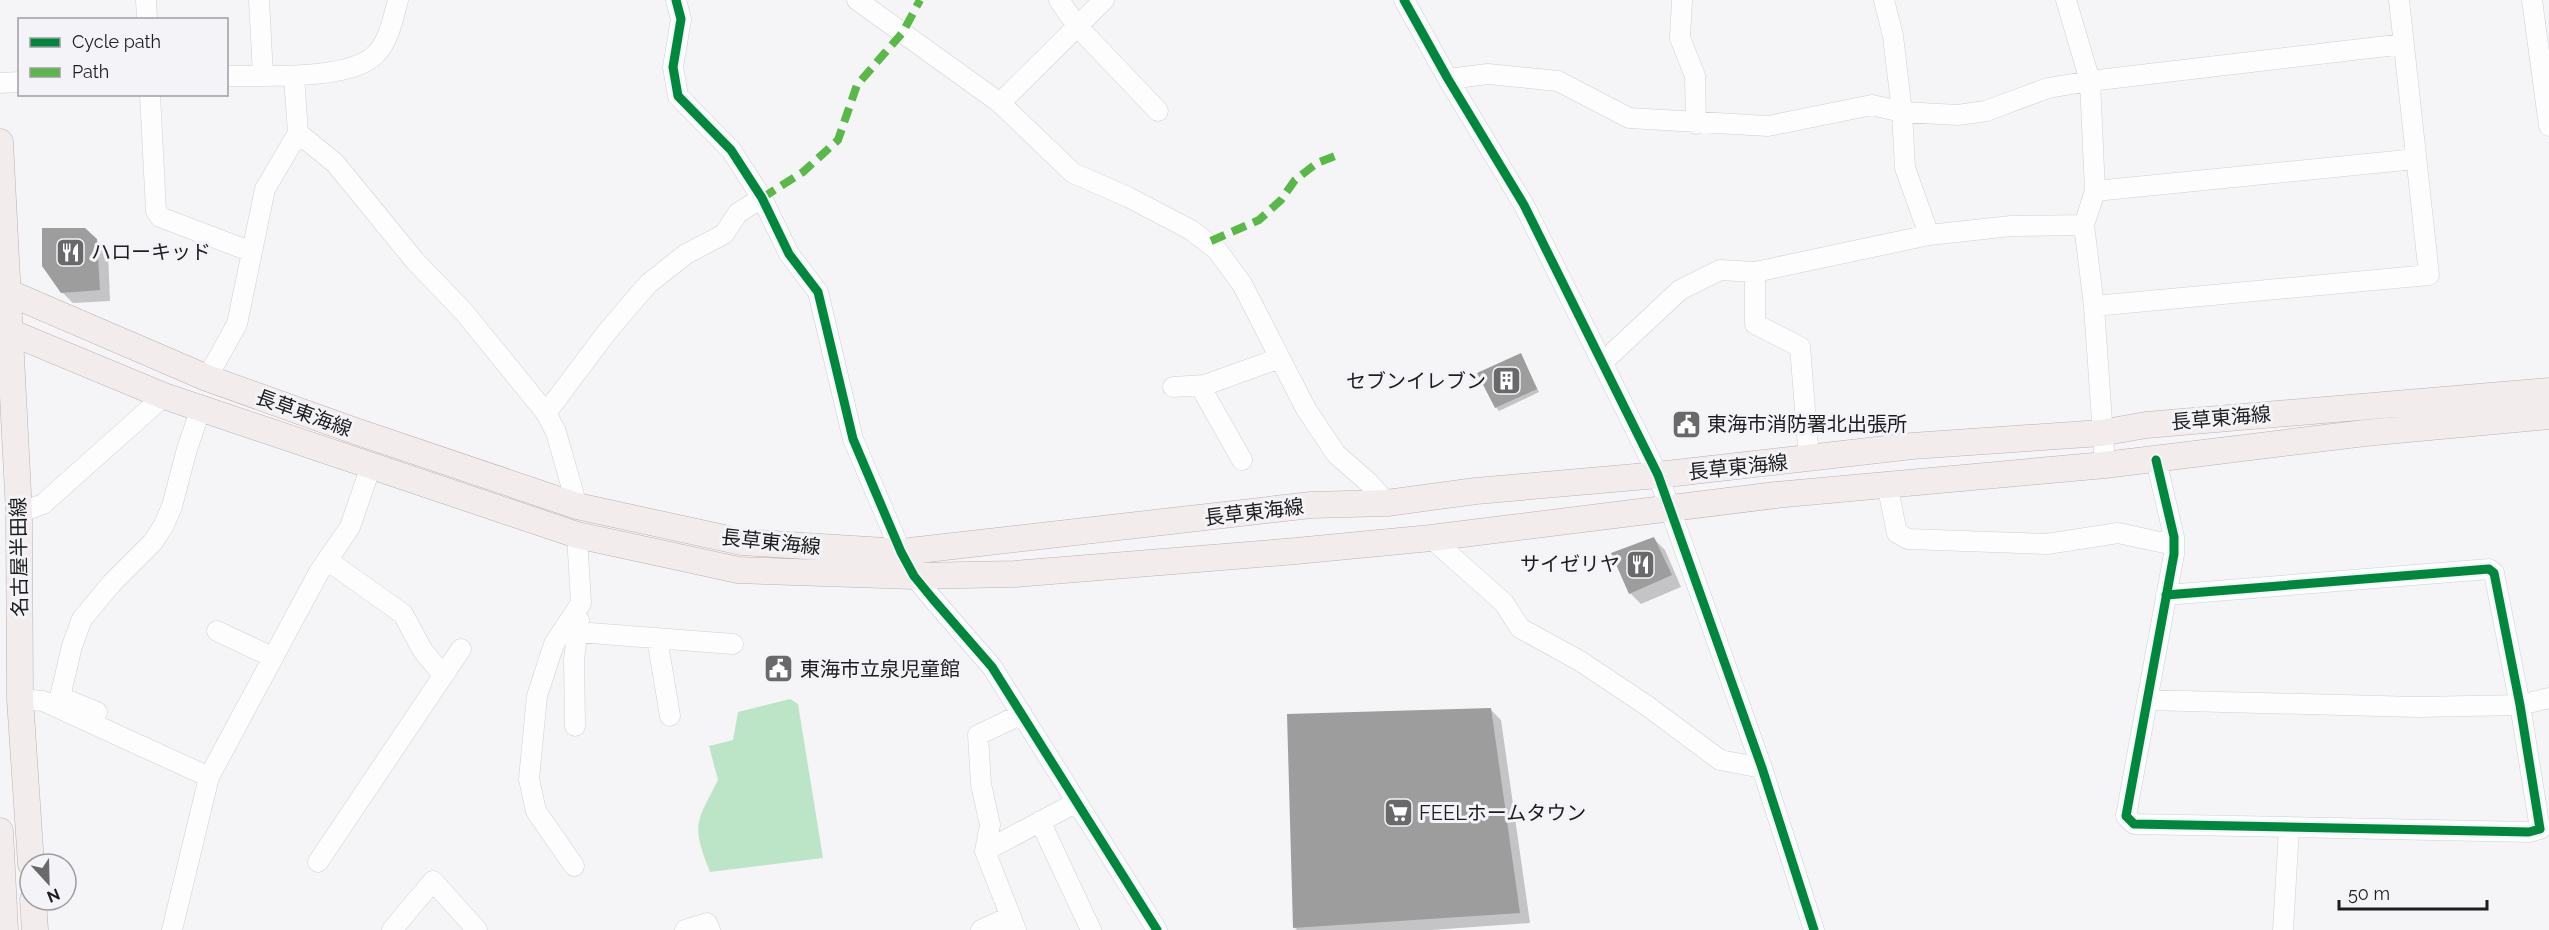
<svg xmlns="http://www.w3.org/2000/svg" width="2549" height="930" viewBox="0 0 2549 930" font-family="Raleway,'Noto Sans JP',sans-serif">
<rect width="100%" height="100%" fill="#f5f4f7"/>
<!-- green -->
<path fill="#bce5c8" d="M 790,699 L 798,704 L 823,858 L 710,872 C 691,825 696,823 718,780 L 709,746 L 733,740 L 738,712 Z"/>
<!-- shadow -->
<path fill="#0003" d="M 96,240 L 108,251 L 110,301 L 73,303 L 62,292 Z
M 1521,354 L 1539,392 L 1499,411 L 1496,407 Z
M 1654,539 L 1665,550 L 1681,587 L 1641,604 L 1630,593 Z
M 1490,709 L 1501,720 L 1530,923 L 1431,930 L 1297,930 L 1295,928 Z"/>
<!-- building -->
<path fill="#9d9d9e" d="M 42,228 L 85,228 L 97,239 L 100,290 L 61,293 L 42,266 Z
M 1521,353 L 1537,389 L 1495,408 L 1477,373 Z
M 1654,537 L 1672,575 L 1629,594 L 1611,553 Z
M 1491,708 L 1520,913 L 1293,928 L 1287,714 Z"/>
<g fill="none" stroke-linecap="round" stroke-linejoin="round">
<defs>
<path id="minor" d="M 146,0 L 147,20
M 259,0 L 263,75
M 676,0 L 681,19 L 673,67 L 678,96 L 731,150 L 762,198 L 789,254 L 818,292 L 853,439 L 901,552 L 914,576 L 932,598 L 992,667 L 1157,930
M 857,0 L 1000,103 L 1073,173 L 1128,197 L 1191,230 L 1217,250 L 1242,284 L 1306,409 L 1336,454 L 1368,482 L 1387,503
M 1059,0 L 1077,26 L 1158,111
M 1404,0 L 1448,79 L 1524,205 L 1658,475 L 1762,768 L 1814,930
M 1682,0 L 1680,38 L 1695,76 L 1696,124
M 1884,0 L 1893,36 L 1902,112 L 1905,168 L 1929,235
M 2066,0 L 2090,81 L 2095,191 L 2084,225 L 2094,306 L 2105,465
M 2532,0 L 2549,126
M 226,76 C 263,75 348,81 375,55 C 389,42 393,18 398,0
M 1448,79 L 1488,74 L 1558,81 L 1629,118 L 1768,126 L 1872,105 L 1902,112 L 1958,115 L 1986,111 L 2048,88 L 2090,81 L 2404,44
M 0,83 L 20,82
M 150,94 L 156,211 L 160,217 L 252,252
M 1000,103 L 1104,0
M 298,133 L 335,163 L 415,261 L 464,312 L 546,413 L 556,432 L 577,506
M 2095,191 L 2416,159
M 1755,272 L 1755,324 L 1800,347 L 1809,459
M 2094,306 L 2429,275 L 2399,0
M 1604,361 L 1680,290 L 1720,270 L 1755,272 L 1929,235 L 2011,226 L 2084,225
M 207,378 L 237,324 L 265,189 L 298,133 L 294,77
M 1205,385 L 1204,393 L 1242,460
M 1173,387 L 1205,385 L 1280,358
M 546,413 L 607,332 L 648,284 L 686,254 L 724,234 L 738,213 L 762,198
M 2156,460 L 2174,537 L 2174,554 L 2126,816 L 2134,824 L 2529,832 L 2540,829 L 2520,705 L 2494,573 L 2489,569 L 2166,595
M 1887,484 L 1897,533 L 1908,539 L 2047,544 L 2118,533 L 2174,545
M 19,513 L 43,504 L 164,396
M 1431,538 L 1504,603 L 1520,628 L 1580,661 L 1646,705 L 1720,760 L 1762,768
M 327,560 L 403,614 L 423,651 L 443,675
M 217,631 L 272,657
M 577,632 L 733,644
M 657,638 L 670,716
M 20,699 L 43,701 L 209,777
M 2148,700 L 2417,707 L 2520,705 L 2549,698
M 92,723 L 97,712 L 60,697 L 72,646 L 82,619 L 112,583 L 153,542 L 164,525 L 172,506 L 187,449 L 201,408
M 575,726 L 574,659 L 579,620
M 1040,821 L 1091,930
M 985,851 L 1077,802
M 318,862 L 461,649
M 574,866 L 536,811 L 529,779 L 537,696 L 554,644 L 581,603 L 577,535
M 172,930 L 209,777 L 319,572 L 350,527 L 371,466
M 392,930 L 433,881 L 477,930
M 685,930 L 707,923 L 710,930
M 981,930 L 1009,917
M 1016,930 L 985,851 L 990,825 L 981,784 L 978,735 L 1022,714
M 2283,930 L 2289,829"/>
<path id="major" d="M 0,142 L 19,513 L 20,699 L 31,864
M 0,289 L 207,378 L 355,431 L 577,506 L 742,542 L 901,552 L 1311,505 L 1387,503 L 1476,491 L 1658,475 L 1912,446 L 2101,433 L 2146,425 L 2549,391
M 0,328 L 164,396 L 577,535 L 738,570 L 793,572 L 914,576 L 1015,574 L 1296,551 L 1431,538 L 1776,495 L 2105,465 L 2365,433 L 2549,416
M 0,831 L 5,930
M 33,900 L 35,930"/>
</defs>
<!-- minor casing -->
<use href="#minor" stroke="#d0cfd1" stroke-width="21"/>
<!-- major casing -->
<use href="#major" stroke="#bdb0b2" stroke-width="27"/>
<!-- minor -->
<use href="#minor" stroke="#fefdfe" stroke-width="20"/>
<!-- major -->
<use href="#major" stroke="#f3eced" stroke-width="26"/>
<!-- quiet -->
<path stroke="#58b947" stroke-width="8" stroke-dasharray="15 8" stroke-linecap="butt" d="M 762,198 L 803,172 L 838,140 L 857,85 L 903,32 L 920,0
M 1211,241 L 1259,220 L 1281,200 L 1295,180 L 1317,163 L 1335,156"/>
<defs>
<path id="cycleway" d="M 676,0 L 681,19 L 673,67 L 678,96 L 731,150 L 762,198 L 789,254 L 818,292 L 853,439 L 901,552 L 914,576 L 932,598 L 992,667 L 1157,930
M 1404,0 L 1448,79 L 1524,205 L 1658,475 L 1762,768 L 1814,930
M 2156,460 L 2174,537 L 2174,554 L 2126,816 L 2134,824 L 2529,832 L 2540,829 L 2520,705 L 2494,573 L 2489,569 L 2166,595"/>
</defs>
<!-- cycleway casing -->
<use href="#cycleway" stroke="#f4f3f8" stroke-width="13"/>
<!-- cycleway -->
<use href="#cycleway" stroke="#00873e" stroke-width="9"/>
</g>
<!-- icons -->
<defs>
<symbol id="restaurant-square" viewBox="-11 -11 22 22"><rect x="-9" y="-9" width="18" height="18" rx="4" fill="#69686b" stroke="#f4f3f8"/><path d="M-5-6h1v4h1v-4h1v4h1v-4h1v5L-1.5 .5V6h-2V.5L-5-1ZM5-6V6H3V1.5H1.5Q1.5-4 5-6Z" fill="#fff"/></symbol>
<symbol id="building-square" viewBox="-11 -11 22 22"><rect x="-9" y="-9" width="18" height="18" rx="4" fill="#69686b" stroke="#f4f3f8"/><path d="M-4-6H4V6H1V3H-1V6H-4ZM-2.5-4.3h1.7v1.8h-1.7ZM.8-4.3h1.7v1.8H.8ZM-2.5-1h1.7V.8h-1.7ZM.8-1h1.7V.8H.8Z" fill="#fff"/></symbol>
<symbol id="civic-square" viewBox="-11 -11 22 22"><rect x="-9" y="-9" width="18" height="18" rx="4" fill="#69686b" stroke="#f4f3f8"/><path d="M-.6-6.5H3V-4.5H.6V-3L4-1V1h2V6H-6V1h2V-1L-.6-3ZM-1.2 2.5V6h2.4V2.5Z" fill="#fff"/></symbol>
<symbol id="supermarket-square" viewBox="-11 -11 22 22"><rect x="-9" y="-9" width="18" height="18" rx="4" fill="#69686b" stroke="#f4f3f8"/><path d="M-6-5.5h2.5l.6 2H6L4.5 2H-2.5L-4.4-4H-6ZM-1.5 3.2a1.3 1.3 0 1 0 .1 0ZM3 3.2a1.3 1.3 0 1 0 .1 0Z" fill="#fff"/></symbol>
</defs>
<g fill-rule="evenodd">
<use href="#restaurant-square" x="54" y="236" width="33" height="33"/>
<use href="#building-square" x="1490" y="364" width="33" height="33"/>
<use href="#civic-square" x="1670" y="408" width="33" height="33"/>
<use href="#restaurant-square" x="1624" y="548" width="33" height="33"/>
<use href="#civic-square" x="762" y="652" width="33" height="33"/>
<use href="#supermarket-square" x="1382" y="796" width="33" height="33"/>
</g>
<g text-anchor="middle" stroke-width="6" stroke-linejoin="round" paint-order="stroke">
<!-- poi labels -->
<g font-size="20" fill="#1d1d1f" stroke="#f4f3f8" text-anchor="start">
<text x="91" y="259">ハローキッド</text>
<text x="1486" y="388" text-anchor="end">セブンイレブン</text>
<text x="1707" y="431">東海市消防署北出張所</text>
<text x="1620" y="571" text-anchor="end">サイゼリヤ</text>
<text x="800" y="676">東海市立泉児童館</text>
<text x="1419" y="820">FEELホームタウン</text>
</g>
<!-- street labels -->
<g font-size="20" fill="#1d1d1f" stroke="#f4f3f8">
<text transform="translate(304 413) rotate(20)" y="7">長草東海線</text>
<text transform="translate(2221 418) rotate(-5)" y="7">長草東海線</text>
<text transform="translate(1738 467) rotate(-6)" y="7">長草東海線</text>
<text transform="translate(1254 512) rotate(-7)" y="7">長草東海線</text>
<text transform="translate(771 542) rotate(6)" y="7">長草東海線</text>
<text transform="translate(19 557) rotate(-91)" y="7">名古屋半田線</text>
</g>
</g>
<!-- legend -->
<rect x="18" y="18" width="210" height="78" fill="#f4f3f8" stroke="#9e9da1" stroke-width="1.5"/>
<rect x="30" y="38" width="30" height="9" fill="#00873e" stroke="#9e9da1" stroke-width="1.5"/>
<text x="72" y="48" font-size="18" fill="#1d1d1f">Cycle path</text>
<rect x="30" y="68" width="30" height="9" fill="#58b947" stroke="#9e9da1" stroke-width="1.5"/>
<text x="72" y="78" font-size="18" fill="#1d1d1f">Path</text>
<!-- north arrow -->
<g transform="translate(48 882) rotate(158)"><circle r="28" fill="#f4f3f8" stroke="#9e9da1" stroke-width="1.5"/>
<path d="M0-4.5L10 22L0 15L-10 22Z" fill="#69686b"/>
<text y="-9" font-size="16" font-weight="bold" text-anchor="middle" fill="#1d1d1f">N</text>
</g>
<!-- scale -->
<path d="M2339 900v9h148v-9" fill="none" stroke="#1d1d1f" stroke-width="3"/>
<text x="2348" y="900" font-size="18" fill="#1d1d1f" stroke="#f4f3f8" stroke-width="4.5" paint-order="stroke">50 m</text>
</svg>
